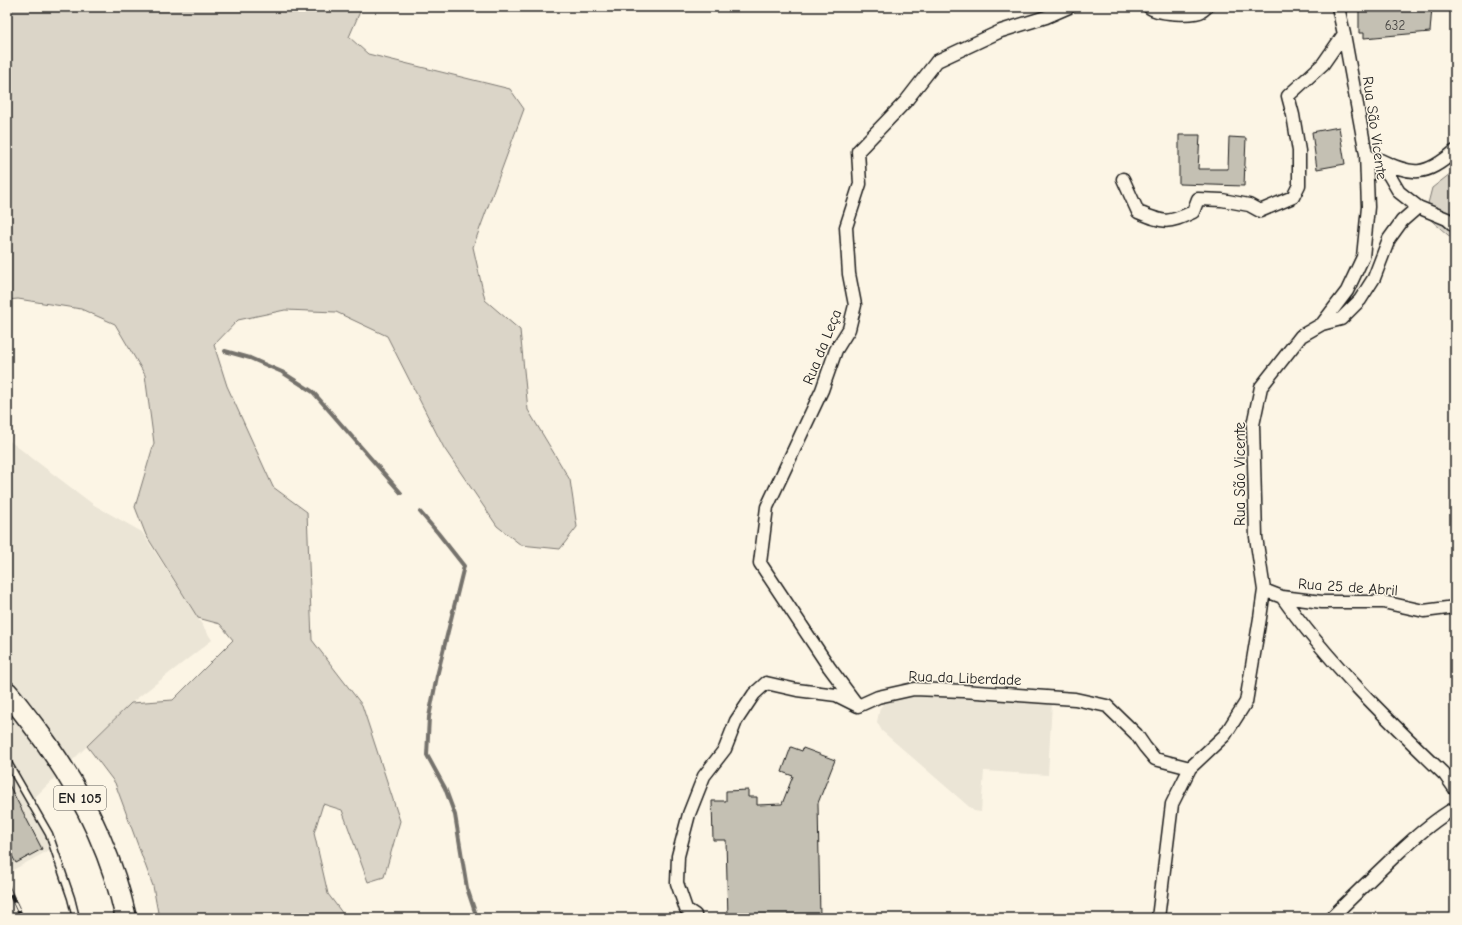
<svg xmlns="http://www.w3.org/2000/svg" width="1462" height="925" viewBox="0 0 1462 925" font-family="'Comic Neue',sans-serif">
<rect width="100%" height="100%" fill="#fcf5e5"/>
<filter id="ink" filterUnits="userSpaceOnUse"><feTurbulence type="fractalNoise" baseFrequency=".025" numOctaves="2"/><feDisplacementMap in="SourceGraphic" scale="8" xChannelSelector="R" yChannelSelector="G"/><feConvolveMatrix kernelMatrix="1 2 1 2 8 2 1 2 1" color-interpolation-filters="sRGB"/></filter>
<g filter="url(#ink)">
<!-- built -->
<path fill="#ebe5d6" d="M 7,439 L 94,505 L 142,532 L 212,640 L 131,703 L 29,803 L 51,849 L 13,870 L 7,863 Z
M 913,694 L 1052,702 L 1048,775 L 984,771 L 981,812 L 974,811 L 882,731 L 877,722 L 878,717 L 880,708 L 885,702 Z"/>
<!-- green -->
<path fill="#dbd5c8" stroke="#7c7872" d="M 7,7 L 362,7 L 349,37 L 368,54 L 510,89 L 524,109 L 473,247 L 485,300 L 520,330 L 528,410 L 570,480 L 577,527 L 560,549 L 521,545 L 497,526 L 444,448 L 387,336 L 336,312 L 285,310 L 238,320 L 214,345 L 227,386 L 273,487 L 307,512 L 312,640 L 362,705 L 400,821 L 384,877 L 368,882 L 342,810 L 323,804 L 314,833 L 328,894 L 346,918 L 159,918 L 153,886 L 115,783 L 87,746 L 131,703 L 173,700 L 233,640 L 220,624 L 198,618 L 146,535 L 135,507 L 154,443 L 145,375 L 115,324 L 81,309 L 18,299 L 7,300 Z
M 1455,170 L 1455,241 L 1425,215 L 1432,188 Z"/>
<g fill="none" stroke-linecap="round" stroke-linejoin="round">
<!-- stream -->
<path stroke="#75726c" stroke-width="4" d="M 225,351 L 250,358 L 282,372 L 313,392 L 401,493
M 420,512 L 438,533 L 464,566 L 437,676 L 429,717 L 427,755 L 445,788 L 455,815 L 467,888 L 477,918"/>
</g>
<!-- building -->
<path fill="#c4c0b3" stroke="#1c1c1c" d="M 1359,7 L 1432,7 L 1430,32 L 1364,38 L 1364,33 L 1359,33 Z
M 1339,127 L 1345,164 L 1317,169 L 1312,132 Z
M 1179,135 L 1200,135 L 1198,169 L 1228,169 L 1229,137 L 1246,138 L 1244,186 L 1179,184 Z
M 791,747 L 802,751 L 803,748 L 835,760 L 818,803 L 820,918 L 728,918 L 726,840 L 713,840 L 712,801 L 726,801 L 726,791 L 748,790 L 748,797 L 757,797 L 757,805 L 782,804 L 793,776 L 782,772 Z
M 7,781 L 42,849 L 16,863 L 7,847 Z"/>
<g fill="none" stroke-linecap="round" stroke-linejoin="round">
<defs>
<path id="lane" d="M 7,761 L 49,834 L 71,898 L 76,918"/>
<path id="street" d="M 1149,7 C 1156,14 1194,16 1202,11 C 1204,10 1205,8 1207,7
M 1366,154 L 1389,175 L 1399,192 L 1418,207 L 1447,219 L 1455,226
M 1378,159 C 1413,176 1425,177 1455,151
M 1123,179 L 1138,212 C 1165,223 1167,224 1193,212 L 1198,199 L 1222,200 L 1249,205 L 1260,211 L 1293,197 L 1299,185 L 1299,151 L 1293,115 L 1288,96 L 1323,64 L 1344,34
M 1322,324 L 1341,319 L 1360,300 L 1374,278 L 1389,239 L 1402,221 L 1418,207
M 1264,590 L 1282,597 L 1322,602 L 1383,602 L 1424,611 L 1455,607
M 1282,597 C 1329,663 1387,719 1445,775 L 1455,789
M 858,706 L 829,667 L 760,563 L 767,507 L 822,390 L 836,350 L 849,329 L 855,305 L 849,274 L 846,227 L 860,184 L 858,151 L 906,101 L 937,61 L 1001,31 L 1046,17 L 1069,7
M 695,915 L 686,909 L 677,883 L 678,856 L 689,814 L 704,776 L 725,749 L 736,721 L 754,694 L 766,683 L 797,690 L 836,695 L 858,706 L 878,697 L 914,689 L 963,691 L 1075,699 L 1107,706 L 1136,734 L 1145,747 L 1155,759 L 1190,768
M 1158,918 L 1172,804 L 1190,768 L 1225,735 L 1246,702 L 1260,618 L 1264,590 L 1256,537 L 1253,425 L 1261,387 L 1301,336 L 1322,324 L 1347,291 L 1363,257 L 1368,207 L 1366,154 L 1344,34 L 1338,7
M 1331,918 C 1353,896 1375,875 1397,854 C 1415,837 1434,820 1455,808"/>
<path id="primary" d="M 7,692 C 15,701 22,711 30,721 C 75,779 110,846 126,918"/>
</defs>
<!-- lane casing -->
<use href="#lane" stroke="#1c1c1c" stroke-width="9"/>
<!-- street casing -->
<use href="#street" stroke="#1c1c1c" stroke-width="15"/>
<!-- primary casing -->
<use href="#primary" stroke="#1c1c1c" stroke-width="23"/>
<!-- lane -->
<use href="#lane" stroke="#fcf5e5" stroke-width="6"/>
<!-- street -->
<use href="#street" stroke="#fcf5e5" stroke-width="12"/>
<!-- primary -->
<use href="#primary" stroke="#fcf5e5" stroke-width="20"/>
<defs>
<path id="rail" d="M 7,886 L 22,918"/>
</defs>
<!-- rail casing -->
<use href="#rail" stroke="#1c1c1c" stroke-width="4.5"/>
<!-- rail -->
<use href="#rail" stroke="#fcf5e5" stroke-width="3" stroke-dasharray="9" stroke-linecap="butt"/>
</g>
</g>
<g text-anchor="middle" stroke-width="3" stroke-linejoin="round" paint-order="stroke">
<!-- number labels -->
<g font-size="13" fill="#464542">
<text x="1395" y="30">632</text>
</g>
<!-- shield labels -->
<rect fill="#fcf5e5" stroke="#5f5d58" stroke-width="1" x="54" y="786" width="52" height="24" rx="3"/>
<g font-size="14" font-weight="bold" fill="#1c1c1c">
<text x="80" y="803">EN 105</text>
</g>
<!-- street labels -->
<g font-size="15" fill="#1c1c1c" stroke="#fcf5e5">
<text transform="translate(1375 128) rotate(82)" y="5">Rua São Vicente</text>
<text transform="translate(822 347) rotate(-68)" y="5">Rua da Leça</text>
<text transform="translate(1240 474) rotate(-90)" y="5">Rua São Vicente</text>
<text transform="translate(1348 587) rotate(4)" y="5">Rua 25 de Abril</text>
<text transform="translate(965 678) rotate(2)" y="5">Rua da Liberdade</text>
</g>
</g>
<!-- margin -->
<rect width="1462" height="925" fill="none" stroke="#fcf5e5" stroke-width="24"/>
<rect x="12" y="12" width="1438" height="901" fill="none" stroke="#1c1c1c" stroke-width="1.5" filter="url(#ink)"/>
</svg>
